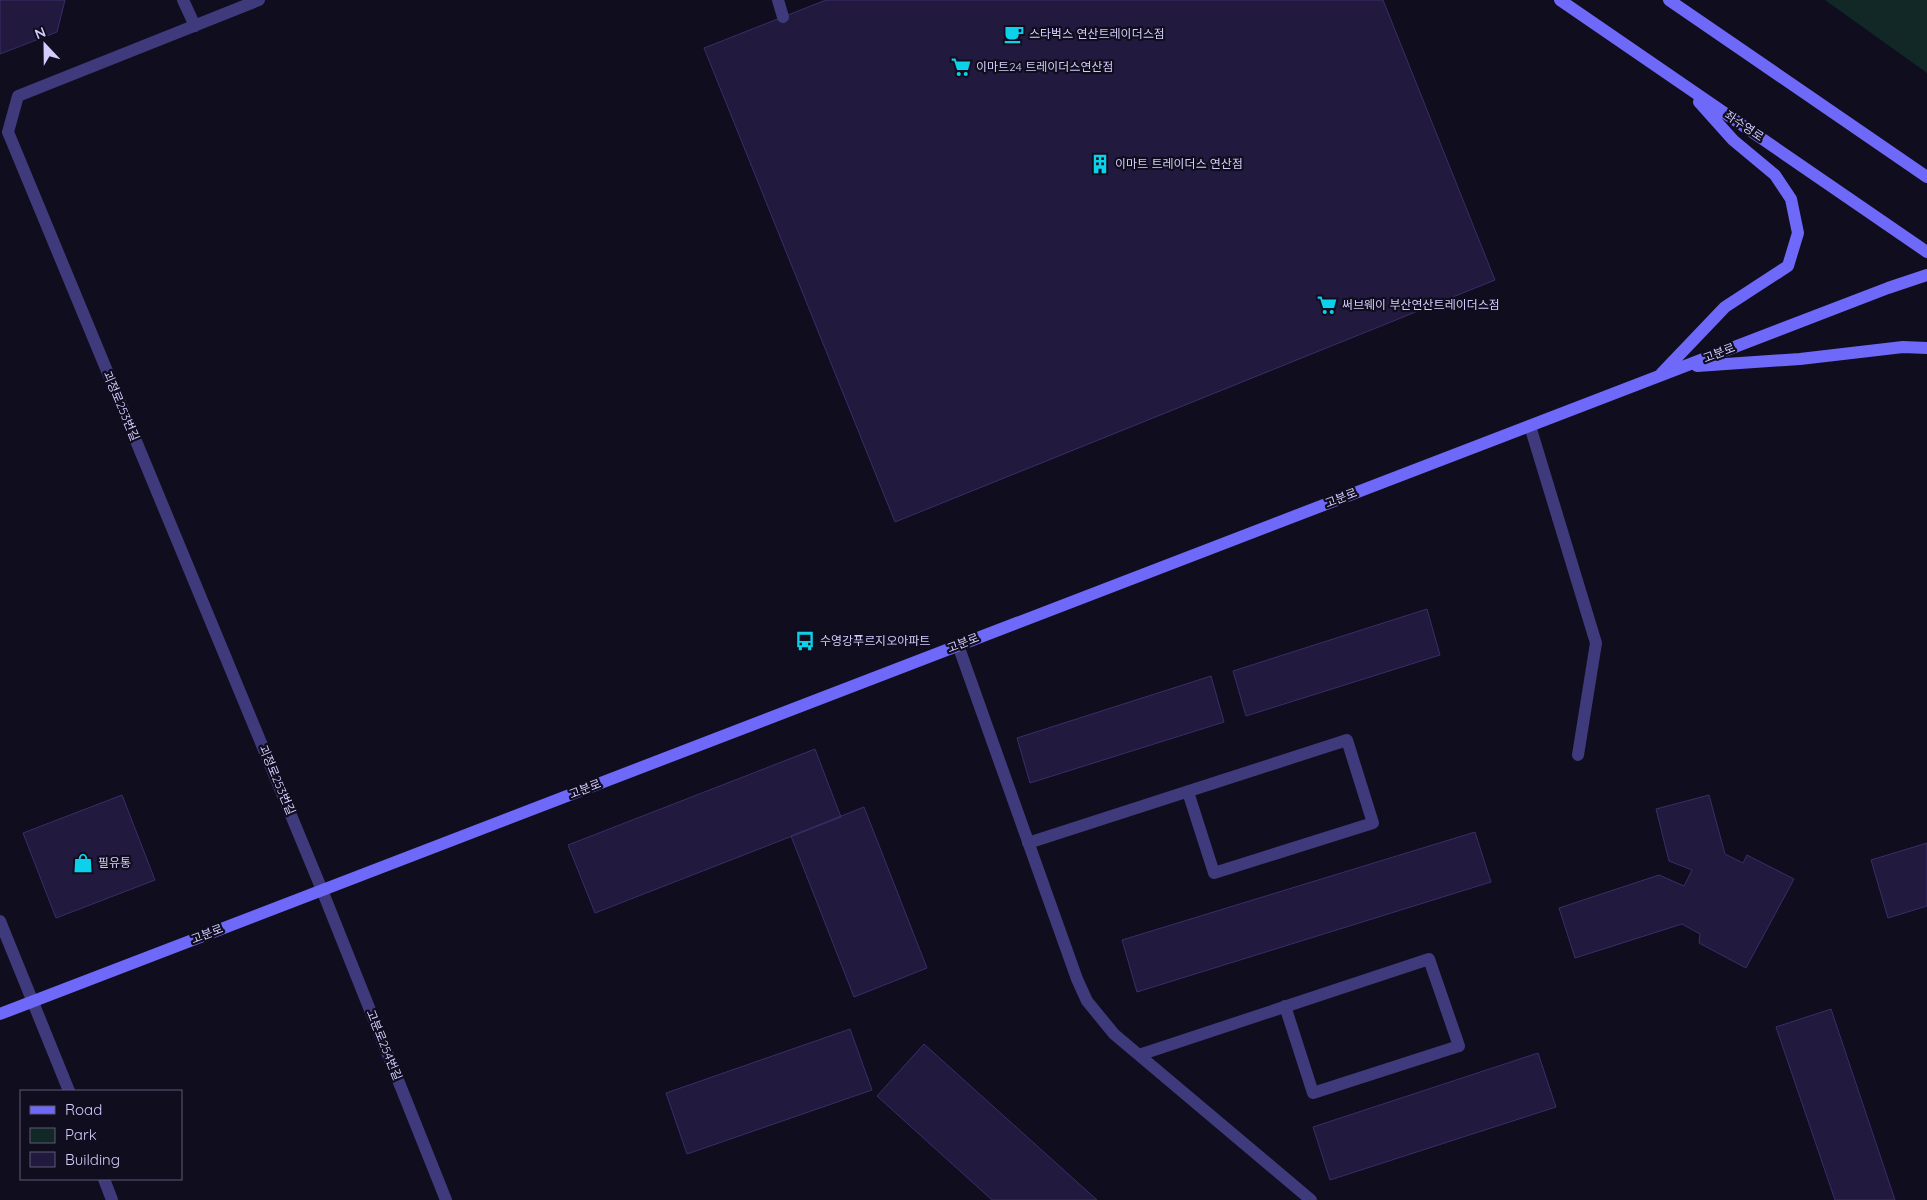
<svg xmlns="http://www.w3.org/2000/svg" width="1927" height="1200" viewBox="0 0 1927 1200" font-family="Quicksand,'Noto Sans KR',sans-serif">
<rect width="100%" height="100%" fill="#100d1e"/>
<!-- green -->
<path fill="#112827" d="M 1825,0 L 1927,0 L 1927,73 Z"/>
<!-- building -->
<path fill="#221a3e" stroke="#3a2d69" d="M 0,0 L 65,0 L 57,32 L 0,54 Z
M 826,0 L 1383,0 L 1495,280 L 895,522 L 704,48 Z
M 1427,609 L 1440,655 L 1246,716 L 1233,671 Z
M 1211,676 L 1224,722 L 1030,783 L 1017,738 Z
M 815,749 L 841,817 L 595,913 L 568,845 Z
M 122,795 L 155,880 L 56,918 L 23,833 Z
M 1709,795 L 1725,854 L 1743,863 L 1747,855 L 1794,879 L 1746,968 L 1699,943 L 1700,934 L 1682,924 L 1575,958 L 1559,908 L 1659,875 L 1684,886 L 1692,870 L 1669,861 L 1656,809 Z
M 864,807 L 927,968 L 854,997 L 791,836 Z
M 1475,832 L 1491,882 L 1137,992 L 1122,940 Z
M 1927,843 L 1927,906 L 1888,918 L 1871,860 Z
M 1831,1009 L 1895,1200 L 1835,1200 L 1776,1027 Z
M 850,1029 L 872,1090 L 687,1154 L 666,1093 Z
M 924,1044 L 1097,1200 L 992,1200 L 877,1096 Z
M 1538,1053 L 1556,1107 L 1330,1180 L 1313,1127 Z"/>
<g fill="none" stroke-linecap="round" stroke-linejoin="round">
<!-- service -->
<path stroke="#3e3a7b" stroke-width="12" d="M 778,0 L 783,17
M 1530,426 L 1596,643 L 1578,755
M 958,645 L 1077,979 L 1087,1001 L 1114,1034 L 1311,1200
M 1028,843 L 1347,740 L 1373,823 L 1214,873 L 1188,792
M 1139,1055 L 1429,959 L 1459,1046 L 1313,1093 L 1285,1006"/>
<!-- minor -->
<path stroke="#3e3a7b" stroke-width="12" d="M 183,0 L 195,26
M 259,0 L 18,96 L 8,132 L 322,890 L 446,1200
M 0,921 L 69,1091
M 104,1179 L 112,1200"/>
<!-- secondary -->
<path stroke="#6e69f8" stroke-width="12" d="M 1560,0 L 1927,252
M 1669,0 L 1927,177
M 1697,366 L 1800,359 L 1903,347 L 1927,348
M 1661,374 L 1725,307 L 1788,266 L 1798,233 L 1791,199 L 1775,175 L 1733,140 L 1699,102
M 0,1014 L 1888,288 L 1927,275"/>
</g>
<!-- icons -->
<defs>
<symbol id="cafe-bare" viewBox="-9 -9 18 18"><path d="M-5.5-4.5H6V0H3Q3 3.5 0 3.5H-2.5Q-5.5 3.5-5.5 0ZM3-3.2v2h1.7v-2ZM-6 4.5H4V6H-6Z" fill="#0cd1ea" stroke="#100d1e" stroke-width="2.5" paint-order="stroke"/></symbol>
<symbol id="supermarket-bare" viewBox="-9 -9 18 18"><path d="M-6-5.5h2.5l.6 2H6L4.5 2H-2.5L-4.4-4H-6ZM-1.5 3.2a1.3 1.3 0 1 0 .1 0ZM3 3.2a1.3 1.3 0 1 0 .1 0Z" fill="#0cd1ea" stroke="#100d1e" stroke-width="2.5" paint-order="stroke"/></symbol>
<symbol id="building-bare" viewBox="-9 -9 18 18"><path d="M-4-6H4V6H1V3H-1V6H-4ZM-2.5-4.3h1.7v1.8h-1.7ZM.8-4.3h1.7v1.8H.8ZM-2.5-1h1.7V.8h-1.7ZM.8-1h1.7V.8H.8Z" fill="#0cd1ea" stroke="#100d1e" stroke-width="2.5" paint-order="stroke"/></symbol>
<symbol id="bus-bare" viewBox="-9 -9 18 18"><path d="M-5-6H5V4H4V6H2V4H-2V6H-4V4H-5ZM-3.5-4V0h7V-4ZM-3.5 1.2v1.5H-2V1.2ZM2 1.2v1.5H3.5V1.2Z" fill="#0cd1ea" stroke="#100d1e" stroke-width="2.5" paint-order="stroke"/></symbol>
<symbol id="shop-bare" viewBox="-9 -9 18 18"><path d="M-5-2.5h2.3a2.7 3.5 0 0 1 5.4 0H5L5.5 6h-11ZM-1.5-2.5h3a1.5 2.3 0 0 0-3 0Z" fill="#0cd1ea" stroke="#100d1e" stroke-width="2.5" paint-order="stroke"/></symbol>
</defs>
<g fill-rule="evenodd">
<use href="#cafe-bare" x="1000" y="20" width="28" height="28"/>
<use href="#supermarket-bare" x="947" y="53" width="28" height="28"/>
<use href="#building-bare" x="1086" y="150" width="28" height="28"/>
<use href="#supermarket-bare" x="1313" y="291" width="28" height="28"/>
<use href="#bus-bare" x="791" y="627" width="28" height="28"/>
<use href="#shop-bare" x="69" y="849" width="28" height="28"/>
</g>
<g text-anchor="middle" stroke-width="4.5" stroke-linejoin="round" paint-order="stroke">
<!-- poi labels -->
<g font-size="12" fill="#d3cdfd" stroke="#100d1e" text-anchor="start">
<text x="1029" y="38">스타벅스 연산트레이더스점</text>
<text x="976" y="71">이마트24 트레이더스연산점</text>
<text x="1115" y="168">이마트 트레이더스 연산점</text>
<text x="1342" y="309">써브웨이 부산연산트레이더스점</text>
<text x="820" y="645">수영강푸르지오아파트</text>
<text x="98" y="867">필유통</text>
</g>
<!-- street labels -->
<g font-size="12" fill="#d3cdfd" stroke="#100d1e">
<text transform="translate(1744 126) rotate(34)" y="4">좌수영로</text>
<text transform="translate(1719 353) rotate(-21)" y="4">고분로</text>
<text transform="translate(121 406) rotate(67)" y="4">괴정로253번길</text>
<text transform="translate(1341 498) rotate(-21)" y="4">고분로</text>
<text transform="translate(963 643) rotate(-21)" y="4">고분로</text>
<text transform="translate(277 780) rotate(67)" y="4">괴정로253번길</text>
<text transform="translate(585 789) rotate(-21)" y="4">고분로</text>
<text transform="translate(207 934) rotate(-21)" y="4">고분로</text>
<text transform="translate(384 1045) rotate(68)" y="4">고분로254번길</text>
</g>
</g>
<!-- legend -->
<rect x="20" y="1090" width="162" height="90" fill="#100d1e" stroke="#5e5a77"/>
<rect x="30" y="1106" width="25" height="8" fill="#6e69f8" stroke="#5e5a77"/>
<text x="65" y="1115" font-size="15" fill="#d3cdfd">Road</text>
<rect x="30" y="1128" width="25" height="15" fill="#112827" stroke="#5e5a77"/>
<text x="65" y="1140" font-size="15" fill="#d3cdfd">Park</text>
<rect x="30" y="1152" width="25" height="15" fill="#221a3e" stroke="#5e5a77"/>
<text x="65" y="1165" font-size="15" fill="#d3cdfd">Building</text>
<!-- north arrow -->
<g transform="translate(45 45) rotate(338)" stroke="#100d1e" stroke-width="4" paint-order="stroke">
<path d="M0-4L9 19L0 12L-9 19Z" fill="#d3cdfd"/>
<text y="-8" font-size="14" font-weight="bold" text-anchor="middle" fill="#d3cdfd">N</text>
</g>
</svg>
